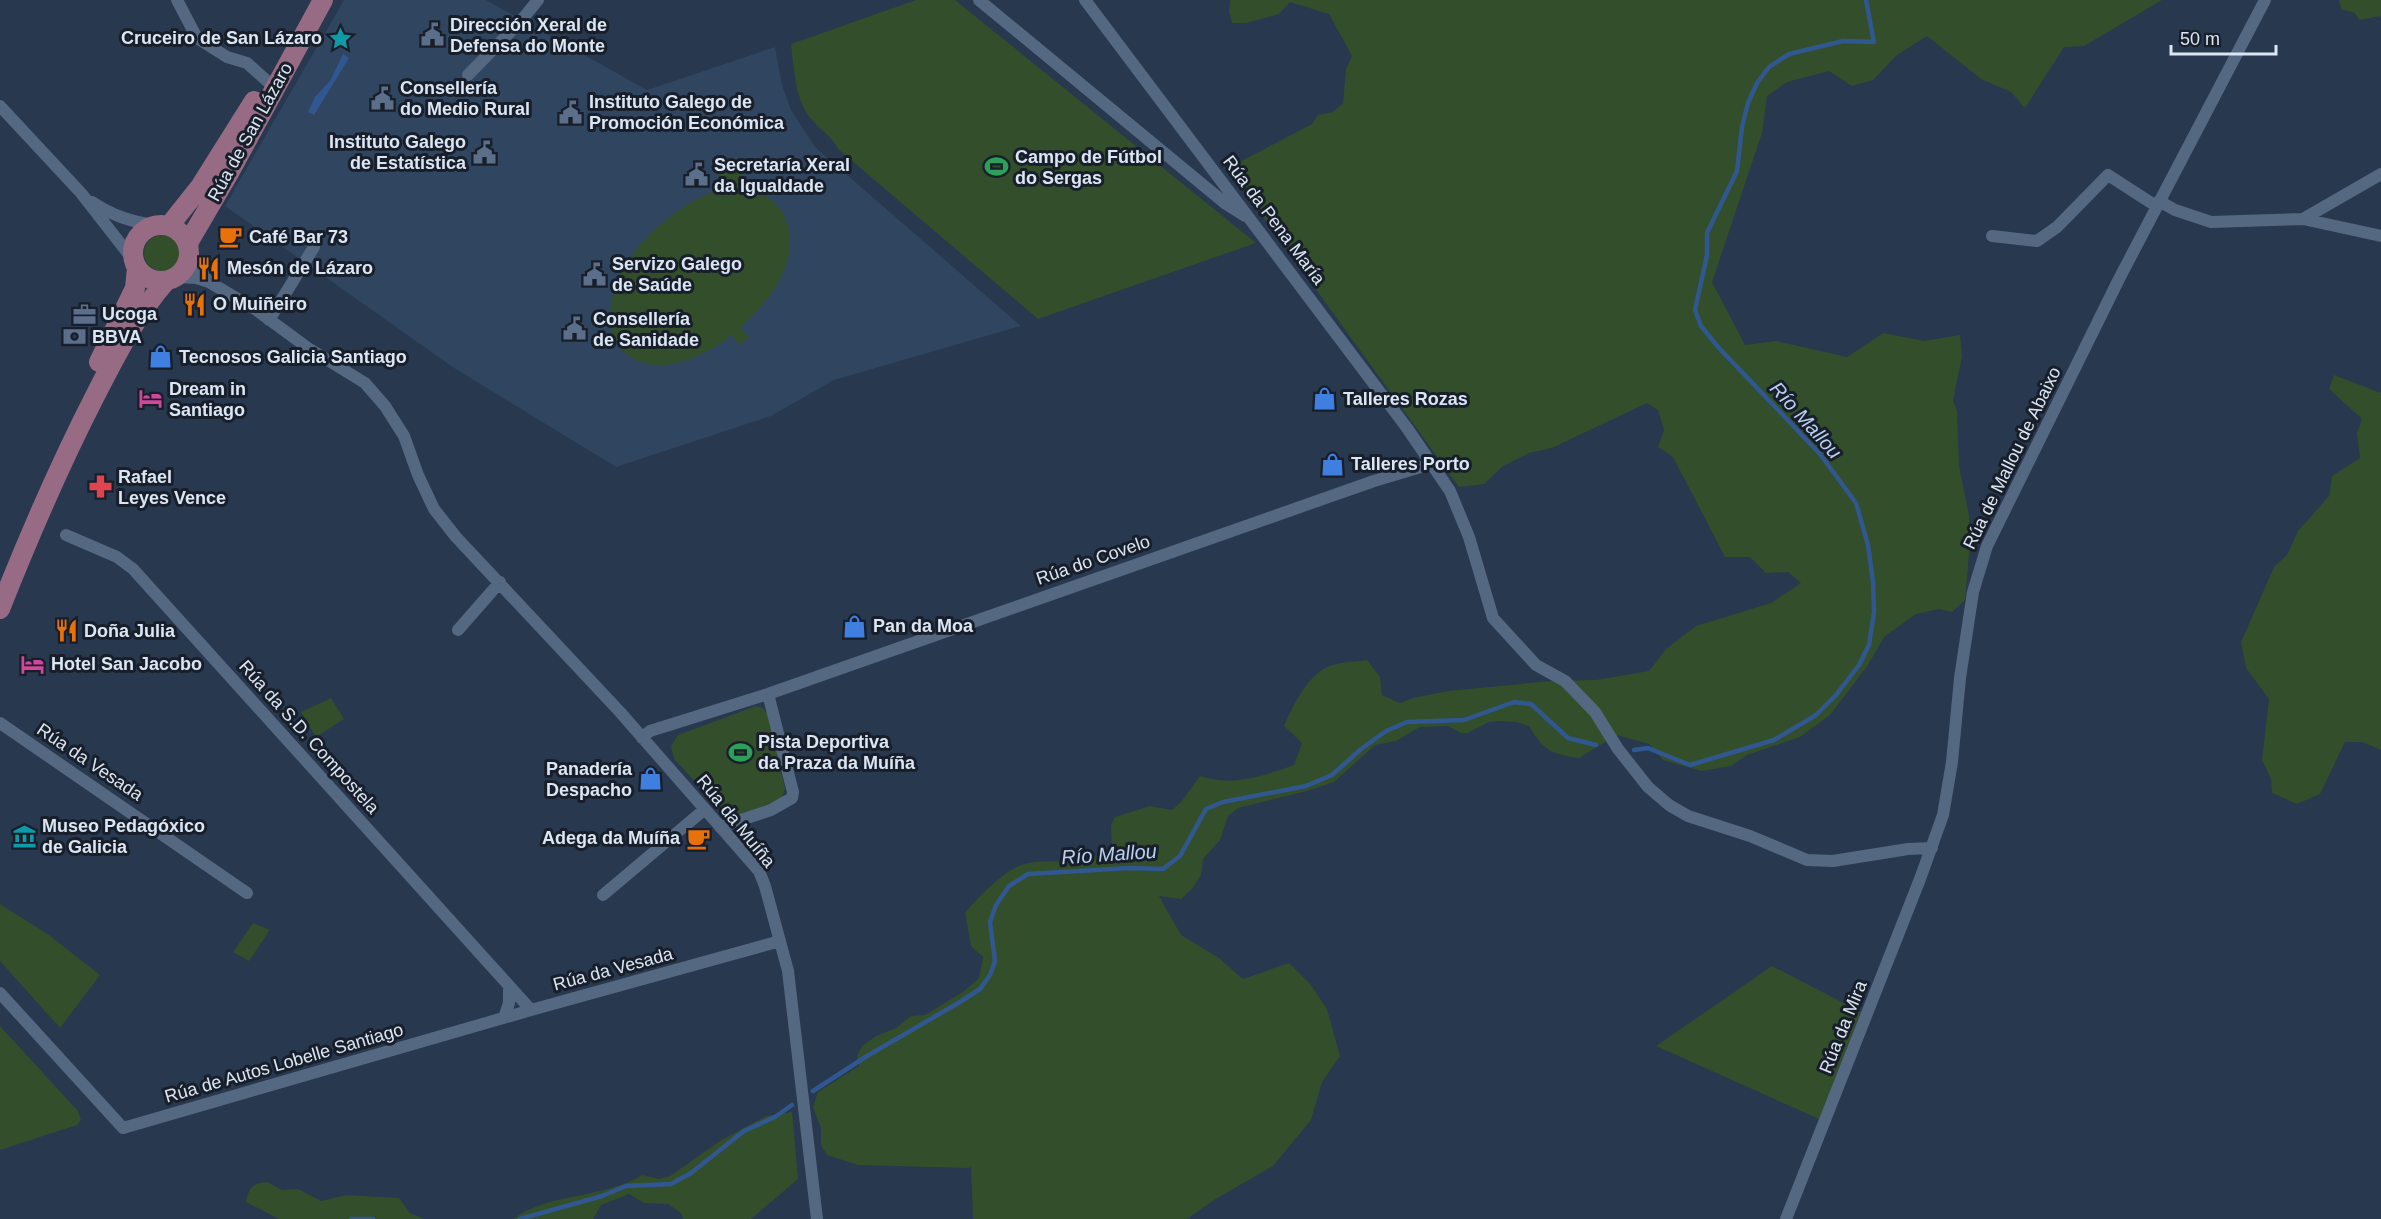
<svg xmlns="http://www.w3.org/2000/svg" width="2381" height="1219" viewBox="0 0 2381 1219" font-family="Arial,sans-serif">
<rect width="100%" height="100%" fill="#27384f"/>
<!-- built -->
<path fill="#304560" d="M 344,0 L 486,0 L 647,90 L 775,47 L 782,85 L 791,110 L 815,147 L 1021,326 L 834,380 L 771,416 L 616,467 L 454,368 L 225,206 Z"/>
<!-- green -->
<path fill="#334e2a" d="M 916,0 L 955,0 L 1256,243 L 1038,319 L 838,149 C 832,136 822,132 813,121 C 795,102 794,69 791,44 Z
M 1230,0 L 2162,0 L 2084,46 L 2064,47 L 2025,108 L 2011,92 L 1981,79 L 1927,36 L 1897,55 L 1873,80 L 1852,86 L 1829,71 L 1787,82 L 1767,96 L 1762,133 L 1712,282 L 1745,345 L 1776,341 L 1847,357 L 1883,333 L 1924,341 L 1960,335 L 1962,356 L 1953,400 L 1957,411 L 1959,466 L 1969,516 L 1970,543 L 1965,600 L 1952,612 L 1939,609 L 1916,614 L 1884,637 L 1868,665 L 1830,715 L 1800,737 L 1747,755 L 1731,766 L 1701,771 L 1663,760 L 1649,744 L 1617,735 L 1579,758 C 1551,754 1544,751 1529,726 L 1516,722 L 1501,721 L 1489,722 L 1468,733 L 1461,733 L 1448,726 L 1420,727 L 1396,741 L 1375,745 L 1334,782 L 1307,791 L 1238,808 L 1228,816 L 1220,840 L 1203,859 L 1201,875 L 1192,889 L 1181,899 L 1159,896 L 1181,935 L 1219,958 L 1243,979 L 1289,963 L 1311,985 L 1327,1009 L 1340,1056 L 1322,1082 L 1311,1120 L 1273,1166 L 1214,1200 L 1187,1219 L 973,1219 L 971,1166 L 969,1168 L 858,1165 L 827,1155 L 821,1145 L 821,1128 L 813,1107 L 818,1092 L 859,1066 L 857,1056 L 862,1046 L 876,1036 L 896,1028 L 911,1016 L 925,1015 L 963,992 L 979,978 L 983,957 L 971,946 L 965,913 C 975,900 1005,870 1021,865 C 1056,854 1081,874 1112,845 L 1111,825 L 1115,817 L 1150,806 L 1172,810 L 1181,802 L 1200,776 C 1232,787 1263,776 1294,765 L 1302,743 L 1284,726 C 1293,706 1305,680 1325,668 C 1336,662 1354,662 1367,660 L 1380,677 L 1382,695 L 1400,703 L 1413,698 L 1448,691 L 1551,681 L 1596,680 L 1649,671 L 1666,649 L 1696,626 L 1771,603 L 1801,583 L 1788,572 L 1766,573 L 1750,557 L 1725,557 L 1673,457 L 1658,447 L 1664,430 L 1658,410 L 1647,403 L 1552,448 L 1529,453 L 1503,466 L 1484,484 L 1459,487 L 1228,168 L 1312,124 L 1318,115 L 1333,112 L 1343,103 L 1346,69 L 1352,56 L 1329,14 L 1290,2 L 1279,14 L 1246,23 L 1232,23 L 1229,12 Z
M 2339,0 L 2381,0 L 2381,16 L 2359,20 L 2355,13 L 2341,9 Z
M 720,161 L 743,161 L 742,188 C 749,190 757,192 764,195 C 775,201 784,212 787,223 C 800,265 768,302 740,328 L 749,337 L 739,345 L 732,335 C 705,356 662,377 630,357 C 621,351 614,342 612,331 C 598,271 669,205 721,189 L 718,173 L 723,172 Z
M144 253a18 18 0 1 1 36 0a18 18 0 1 1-36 0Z
M 2334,375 L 2381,393 L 2381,750 L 2362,742 L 2345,742 L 2320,794 L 2297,804 L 2272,793 L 2271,779 L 2262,760 L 2269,699 L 2246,668 L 2241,642 L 2274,567 L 2287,555 L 2298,531 L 2329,496 L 2332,476 L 2360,458 L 2357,433 L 2362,419 L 2329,389 Z
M 331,698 L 344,719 L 316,737 L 301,712 Z
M 756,706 L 763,708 L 769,717 L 785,789 L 781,800 L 729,818 L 674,759 L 671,746 L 678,735 Z
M 0,904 L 49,935 L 100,975 L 60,1028 L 0,961 Z
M 253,923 L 270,930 L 249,961 L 233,952 Z
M 1772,966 L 1861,1012 L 1819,1119 L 1656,1046 Z
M 0,1026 L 78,1111 L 81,1120 L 77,1125 L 0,1150 Z
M 792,1112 L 798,1179 L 751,1219 L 683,1219 L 681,1213 L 668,1204 L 644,1203 L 629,1194 L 601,1205 L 593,1219 L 513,1219 C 550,1192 603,1199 642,1175 L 659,1179 L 670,1176 L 720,1141 L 766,1116 Z
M 267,1182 L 282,1190 L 298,1189 L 321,1201 L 346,1195 L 399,1198 L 410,1213 L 424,1219 L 279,1219 L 246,1202 C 249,1187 253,1183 267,1182 Z"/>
<!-- water -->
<path fill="#315791" d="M 343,54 L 349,58 L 314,115 L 308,112 L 315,97 L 330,81 Z"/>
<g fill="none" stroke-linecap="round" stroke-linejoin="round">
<!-- stream -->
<path stroke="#315791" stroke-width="4.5" d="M 1634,750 L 1648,748 L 1690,765 L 1774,740 L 1816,715 L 1836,695 L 1859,665 L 1869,645 L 1874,612 L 1873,582 L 1868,545 L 1856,503 L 1820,454 L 1719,348 L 1701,326 L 1695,310 L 1707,255 L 1707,233 L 1737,171 L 1742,127 L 1748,103 L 1757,83 L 1769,67 L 1789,54 L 1843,41 L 1874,42 L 1866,0
M 813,1091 L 867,1056 L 960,1002 L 980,989 L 990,975 L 995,961 L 990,922 L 996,905 L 1009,886 L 1028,874 L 1129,868 L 1163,869 L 1180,856 L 1206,809 L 1223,802 L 1306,786 L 1332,775 L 1361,749 L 1386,731 L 1407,722 L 1464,720 L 1514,702 L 1531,704 L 1568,738 L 1596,745
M 351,1219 L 373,1219
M 520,1219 L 602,1196 L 626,1186 L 671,1184 L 691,1173 L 744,1131 L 775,1117 L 792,1105"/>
<!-- minor -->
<path stroke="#556881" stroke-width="12" d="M 177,0 L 197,38 L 227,57 L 247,63 L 267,81
M 979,0 L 1226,204 L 1245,216
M 1085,0 L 1407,428 L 1450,491 L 1469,537 L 1493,618 L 1536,665 L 1565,681 L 1595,712 L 1618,749 L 1648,787 L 1669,805 L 1688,816 L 1750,836 L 1807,860 L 1833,861 L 1908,849 L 1932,848
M 468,75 L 520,22 L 538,0
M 0,106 L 81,193 L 134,261
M 2159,201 L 2175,210 L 2211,222 L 2303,219 L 2381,236
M 92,202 C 112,216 133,222 158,226
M 2303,219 L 2381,174
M 1992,236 L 2037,241 L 2057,227 L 2108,175 L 2156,206
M 189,256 L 208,281
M 176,277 L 196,278 L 209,282 L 255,309 L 308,348 L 365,383 L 385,406 L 404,436 L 418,475 L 434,509 L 456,537 L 620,712 L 759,871 L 765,886 L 788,971 L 817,1219
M 269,320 L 314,247
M 66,535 L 117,557 L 133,569 L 531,1010
M 458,630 L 500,582
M 0,723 L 247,893
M 642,738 L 650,731 L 768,694 L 1374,481 L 1431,464
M 720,827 L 771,810 L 792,798 L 793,792 L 768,694
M 603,895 L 705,809
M 0,993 L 123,1128 L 531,1010 L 780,941
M 504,1018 L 509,1003 L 509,986
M 1786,1219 L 1920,879 L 1943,815 L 1952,762 L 1960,678 L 1973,592 L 1987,546 L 2119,279 L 2265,0"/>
<!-- primary -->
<path stroke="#966b83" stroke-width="20" d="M133 253a28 28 0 1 1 56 0a28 28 0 1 1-56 0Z
M 169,226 L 200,187 L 254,101
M 188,243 L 229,173 L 323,0
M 99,362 L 135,288 L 137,268
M 0,609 C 29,536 60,464 96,394 C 116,355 137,314 166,281"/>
</g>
<!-- icons -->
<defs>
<symbol id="civic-bare" viewBox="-9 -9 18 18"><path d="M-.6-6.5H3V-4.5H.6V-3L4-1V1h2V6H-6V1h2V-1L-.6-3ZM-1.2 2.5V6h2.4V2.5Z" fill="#5c6f8a" stroke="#181f2a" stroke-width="2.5" paint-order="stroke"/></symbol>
<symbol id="sight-bare" viewBox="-9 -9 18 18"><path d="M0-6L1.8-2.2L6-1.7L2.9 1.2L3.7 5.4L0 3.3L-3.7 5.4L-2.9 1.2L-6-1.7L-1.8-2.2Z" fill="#0f9aa8" stroke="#181f2a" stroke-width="2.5" paint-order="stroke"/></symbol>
<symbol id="stadium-bare" viewBox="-9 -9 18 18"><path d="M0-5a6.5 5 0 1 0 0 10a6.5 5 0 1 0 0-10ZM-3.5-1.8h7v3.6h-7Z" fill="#2e9e5b" stroke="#181f2a" stroke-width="2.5" paint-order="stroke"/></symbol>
<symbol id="cafe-bare" viewBox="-9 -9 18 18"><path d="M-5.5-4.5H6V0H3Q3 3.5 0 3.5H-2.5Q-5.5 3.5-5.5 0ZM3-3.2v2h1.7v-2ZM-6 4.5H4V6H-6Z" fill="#e8710a" stroke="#181f2a" stroke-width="2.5" paint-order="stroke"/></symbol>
<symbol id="restaurant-bare" viewBox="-9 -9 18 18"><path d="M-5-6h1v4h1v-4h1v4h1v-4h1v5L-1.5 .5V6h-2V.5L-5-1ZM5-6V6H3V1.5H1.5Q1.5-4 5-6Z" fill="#e8710a" stroke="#181f2a" stroke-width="2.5" paint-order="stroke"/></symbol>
<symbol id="office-bare" viewBox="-9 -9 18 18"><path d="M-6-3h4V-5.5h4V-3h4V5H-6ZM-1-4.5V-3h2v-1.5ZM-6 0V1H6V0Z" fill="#5c6f8a" stroke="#181f2a" stroke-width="2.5" paint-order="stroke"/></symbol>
<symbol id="bank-bare" viewBox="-9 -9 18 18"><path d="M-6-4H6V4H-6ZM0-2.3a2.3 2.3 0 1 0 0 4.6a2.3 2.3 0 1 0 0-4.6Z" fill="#5c6f8a" stroke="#181f2a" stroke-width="2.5" paint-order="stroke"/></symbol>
<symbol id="shop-bare" viewBox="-9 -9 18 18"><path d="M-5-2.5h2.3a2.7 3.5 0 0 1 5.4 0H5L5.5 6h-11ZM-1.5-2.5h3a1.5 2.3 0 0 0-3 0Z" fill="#3f7fe0" stroke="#181f2a" stroke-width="2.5" paint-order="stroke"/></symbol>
<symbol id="hotel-bare" viewBox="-9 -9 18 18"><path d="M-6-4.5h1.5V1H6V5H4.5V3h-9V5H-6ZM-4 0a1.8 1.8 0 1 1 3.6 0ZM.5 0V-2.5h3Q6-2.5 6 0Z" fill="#d1479c" stroke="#181f2a" stroke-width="2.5" paint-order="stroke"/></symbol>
<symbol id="pharmacy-bare" viewBox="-9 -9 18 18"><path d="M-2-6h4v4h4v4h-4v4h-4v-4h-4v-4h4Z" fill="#e0444e" stroke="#181f2a" stroke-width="2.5" paint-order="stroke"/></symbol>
<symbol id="museum-bare" viewBox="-9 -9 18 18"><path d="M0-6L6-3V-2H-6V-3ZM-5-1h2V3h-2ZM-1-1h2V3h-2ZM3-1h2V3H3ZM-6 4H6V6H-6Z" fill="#0f9aa8" stroke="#181f2a" stroke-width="2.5" paint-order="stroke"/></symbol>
</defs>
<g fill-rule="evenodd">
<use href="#civic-bare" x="416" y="18" width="33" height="33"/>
<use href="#sight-bare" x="324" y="22" width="33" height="33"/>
<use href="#civic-bare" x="366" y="82" width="33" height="33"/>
<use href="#civic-bare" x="554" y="96" width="33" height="33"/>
<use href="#civic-bare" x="468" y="136" width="33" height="33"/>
<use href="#stadium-bare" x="980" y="150" width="33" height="33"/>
<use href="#civic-bare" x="680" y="158" width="33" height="33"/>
<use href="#cafe-bare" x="214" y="220" width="33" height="33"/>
<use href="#restaurant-bare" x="192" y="252" width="33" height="33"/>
<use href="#civic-bare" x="578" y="258" width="33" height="33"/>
<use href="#restaurant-bare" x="178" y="288" width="33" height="33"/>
<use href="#office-bare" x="68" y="298" width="33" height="33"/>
<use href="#civic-bare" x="558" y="312" width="33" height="33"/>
<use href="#bank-bare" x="58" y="320" width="33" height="33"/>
<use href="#shop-bare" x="144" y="340" width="33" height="33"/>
<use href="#hotel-bare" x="134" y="382" width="33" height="33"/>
<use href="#shop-bare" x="1308" y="382" width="33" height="33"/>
<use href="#shop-bare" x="1316" y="448" width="33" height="33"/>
<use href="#pharmacy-bare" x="84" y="470" width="33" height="33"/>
<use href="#shop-bare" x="838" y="610" width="33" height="33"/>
<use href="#restaurant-bare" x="50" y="614" width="33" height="33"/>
<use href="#hotel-bare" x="16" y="648" width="33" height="33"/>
<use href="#stadium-bare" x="724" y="736" width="33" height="33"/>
<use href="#shop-bare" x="634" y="762" width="33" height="33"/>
<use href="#museum-bare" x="8" y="820" width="33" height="33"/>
<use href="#cafe-bare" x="682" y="822" width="33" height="33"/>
</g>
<g text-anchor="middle" stroke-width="6" stroke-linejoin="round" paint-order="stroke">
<!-- poi labels -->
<g font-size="18" font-weight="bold" fill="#dbe6f4" stroke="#181f2a" text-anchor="start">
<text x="450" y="31">Dirección Xeral de<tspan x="450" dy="21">Defensa do Monte</tspan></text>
<text x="322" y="44" text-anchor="end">Cruceiro de San Lázaro</text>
<text x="400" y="94">Consellería<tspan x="400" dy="21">do Medio Rural</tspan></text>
<text x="589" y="108">Instituto Galego de<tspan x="589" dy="21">Promoción Económica</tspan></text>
<text x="466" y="148" text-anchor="end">Instituto Galego<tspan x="466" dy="21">de Estatística</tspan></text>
<text x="1015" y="163">Campo de Fútbol<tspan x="1015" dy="21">do Sergas</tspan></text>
<text x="714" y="171">Secretaría Xeral<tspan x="714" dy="21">da Igualdade</tspan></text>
<text x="249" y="243">Café Bar 73</text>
<text x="612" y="270">Servizo Galego<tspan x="612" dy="21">de Saúde</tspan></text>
<text x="227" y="274">Mesón de Lázaro</text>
<text x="213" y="310">O Muiñeiro</text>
<text x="102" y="320">Ucoga</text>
<text x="593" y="325">Consellería<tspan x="593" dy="21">de Sanidade</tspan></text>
<text x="92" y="343">BBVA</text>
<text x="179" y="363">Tecnosos Galicia Santiago</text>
<text x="169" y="395">Dream in<tspan x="169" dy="21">Santiago</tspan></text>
<text x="1343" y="405">Talleres Rozas</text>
<text x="1351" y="470">Talleres Porto</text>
<text x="118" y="483">Rafael<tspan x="118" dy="21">Leyes Vence</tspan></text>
<text x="873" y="632">Pan da Moa</text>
<text x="84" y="637">Doña Julia</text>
<text x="51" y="670">Hotel San Jacobo</text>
<text x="758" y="748">Pista Deportiva<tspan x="758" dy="21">da Praza da Muíña</tspan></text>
<text x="632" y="775" text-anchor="end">Panadería<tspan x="632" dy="21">Despacho</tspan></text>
<text x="42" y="832">Museo Pedagóxico<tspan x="42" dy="21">de Galicia</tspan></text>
<text x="680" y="844" text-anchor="end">Adega da Muíña</text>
</g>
<!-- street labels -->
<g font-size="18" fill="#dbe6f4" stroke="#181f2a">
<text transform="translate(250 132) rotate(-61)" y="6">Rúa de San Lázaro</text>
<text transform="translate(1274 220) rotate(53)" y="6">Rúa da Pena María</text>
<text transform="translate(2012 458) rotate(-64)" y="6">Rúa de Mallou de Abaixo</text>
<text transform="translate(1093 560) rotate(-19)" y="6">Rúa do Covelo</text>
<text transform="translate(309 737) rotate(48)" y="6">Rúa da S.D. Compostela</text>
<text transform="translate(90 762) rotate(34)" y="6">Rúa da Vesada</text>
<text transform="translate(736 821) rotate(51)" y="6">Rúa da Muíña</text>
<text transform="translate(613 969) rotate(-15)" y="6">Rúa da Vesada</text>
<text transform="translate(1843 1027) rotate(-68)" y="6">Rúa da Mira</text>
<text transform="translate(284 1063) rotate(-16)" y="6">Rúa de Autos Lobelle Santiago</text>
</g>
<!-- water labels -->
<g font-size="20" font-style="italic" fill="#b9d0f2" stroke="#181f2a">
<text transform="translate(1806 420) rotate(48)" y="7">Río Mallou</text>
<text transform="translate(1109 854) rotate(-4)" y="7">Río Mallou</text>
</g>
</g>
<!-- scale -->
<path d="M2171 45v9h105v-9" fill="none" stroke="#dbe6f4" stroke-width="3"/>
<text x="2180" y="45" font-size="18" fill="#dbe6f4" stroke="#181f2a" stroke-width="4.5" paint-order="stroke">50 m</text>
</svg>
